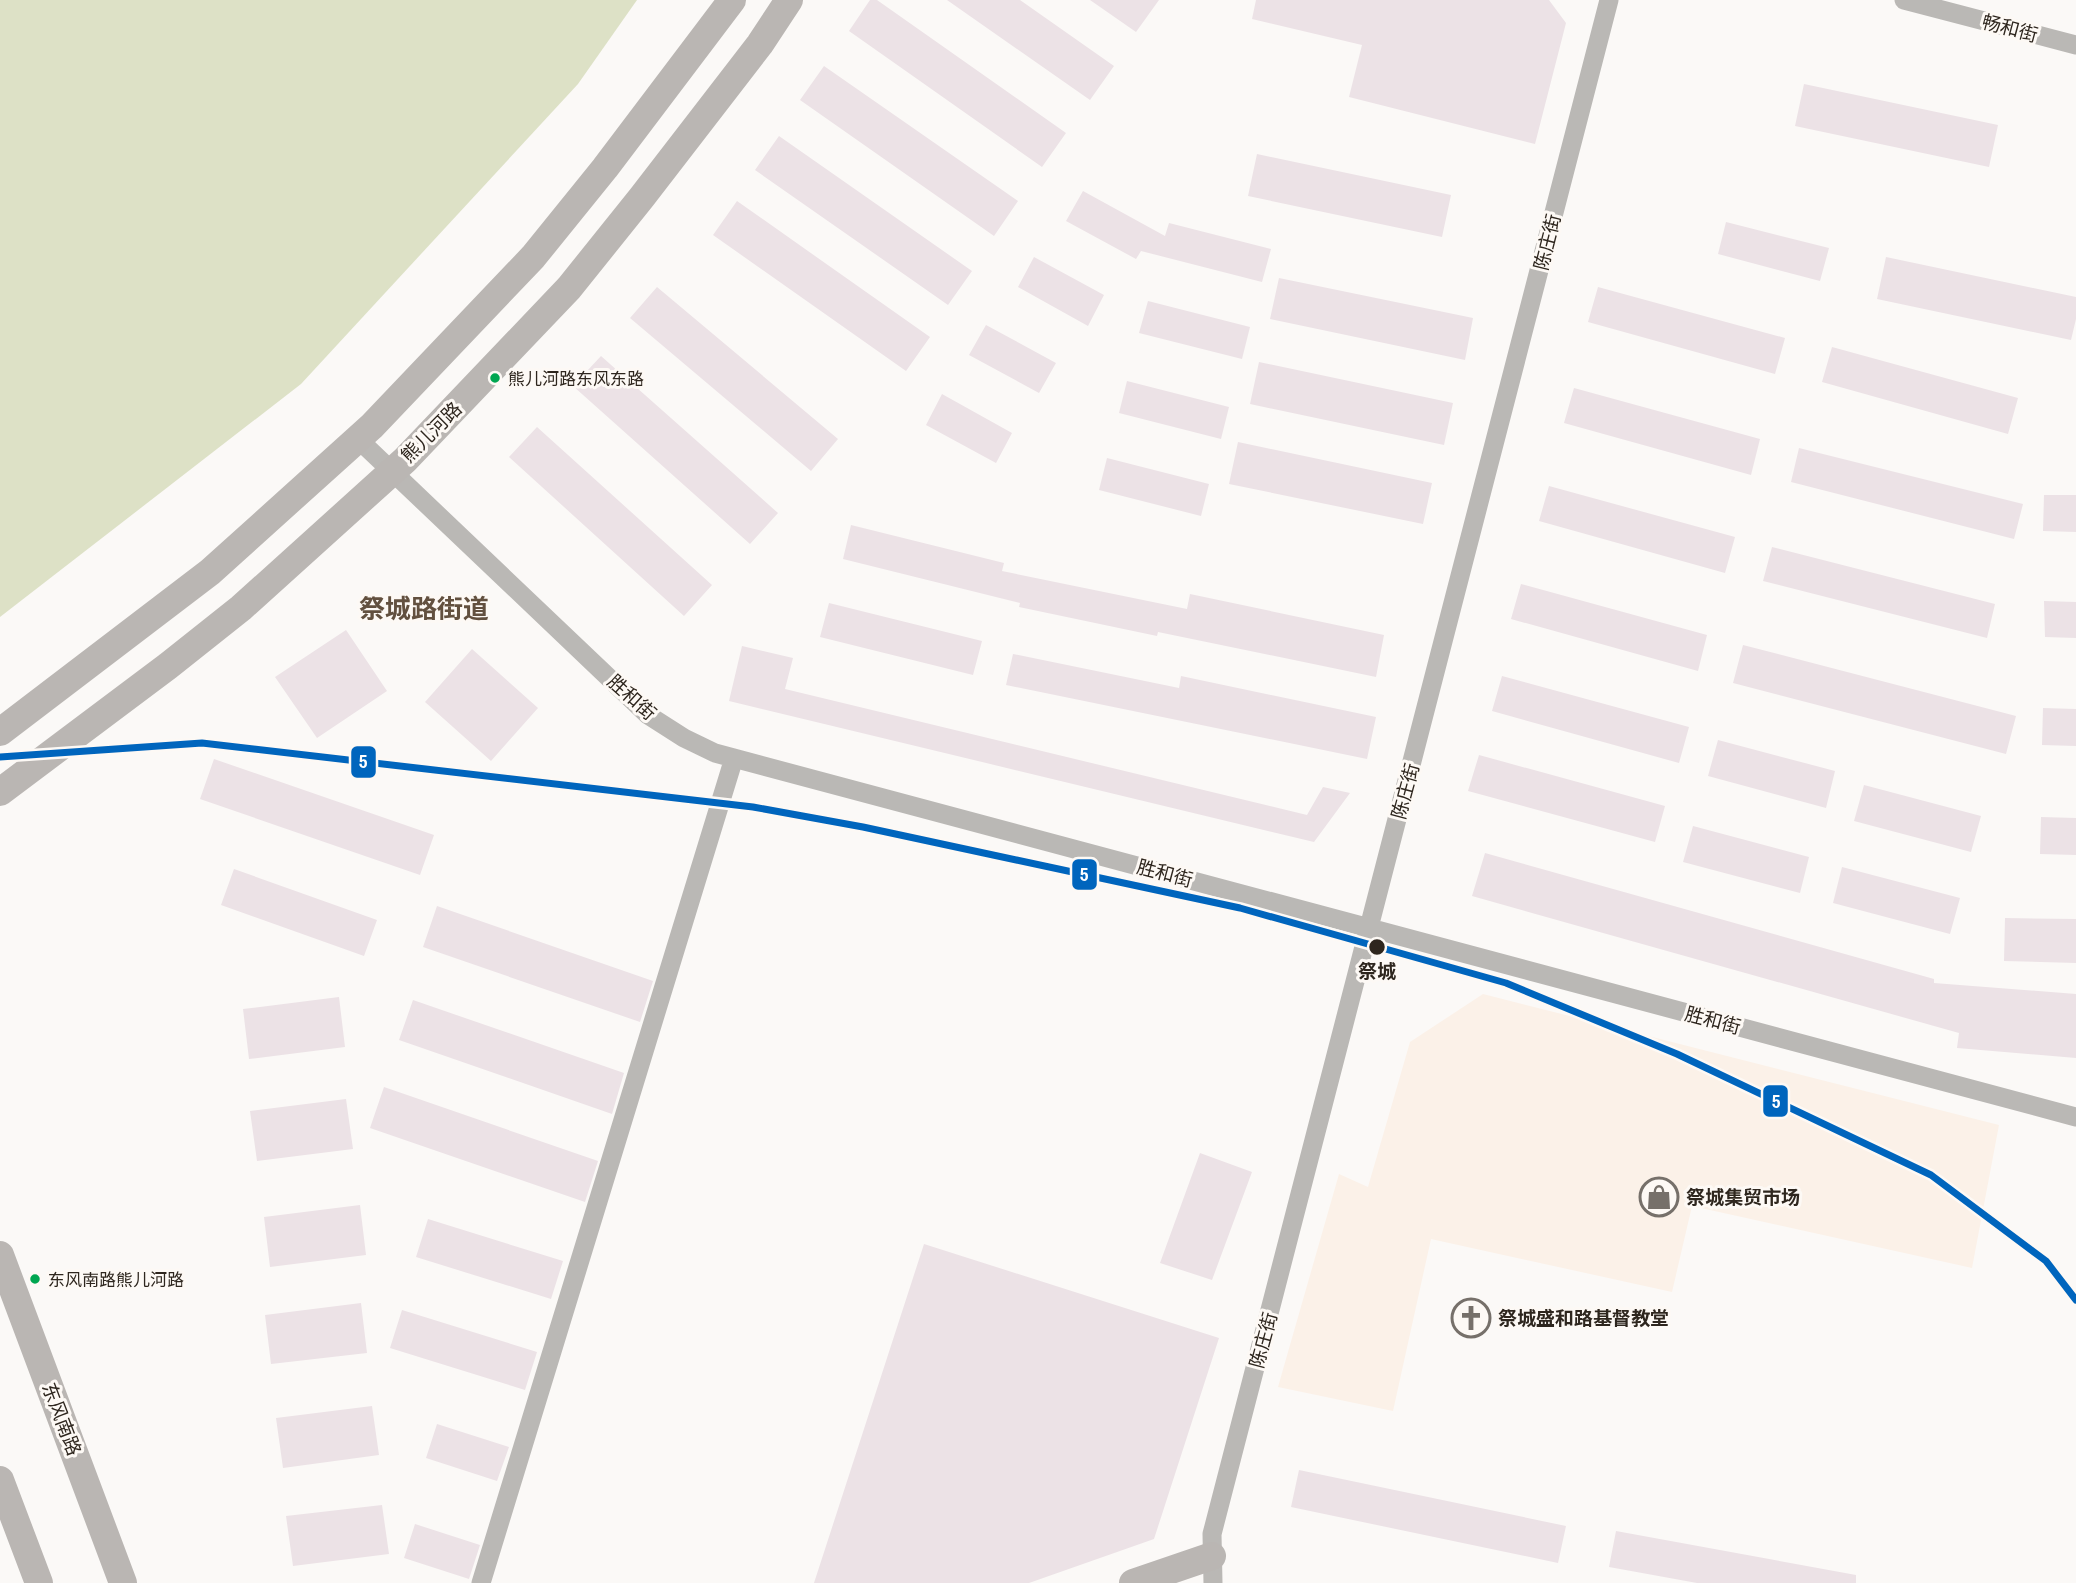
<svg xmlns="http://www.w3.org/2000/svg" width="2076" height="1583" viewBox="0 0 2076 1583" font-family="'Archivo Narrow','Noto Sans SC',sans-serif">
<rect width="100%" height="100%" fill="#fbf9f7"/>
<!-- built -->
<path fill="#fbf1e8" d="M 1483,994 L 1999,1125 L 1972,1268 L 1692,1206 L 1672,1292 L 1431,1239 L 1393,1411 L 1278,1387 L 1339,1174 L 1368,1187 L 1410,1042 Z"/>
<!-- green -->
<path fill="#dde1c6" d="M 0,0 L 637,0 L 578,84 L 301,384 L 0,617 Z"/>
<!-- building -->
<path fill="#ece2e6" d="M 870,0 L 877,0 L 1066,133 L 1042,167 L 849,31 Z
M 947,0 L 1020,0 L 1114,66 L 1090,100 Z
M 1090,0 L 1159,0 L 1136,32 Z
M 1256,0 L 1549,0 L 1566,23 L 1535,144 L 1349,97 L 1362,45 L 1252,19 Z
M 824,66 L 1018,201 L 994,236 L 800,100 Z
M 1804,84 L 1998,125 L 1989,167 L 1795,126 Z
M 779,136 L 972,271 L 948,305 L 755,170 Z
M 1257,154 L 1451,195 L 1442,237 L 1248,196 Z
M 1083,191 L 1165,236 L 1169,223 L 1271,249 L 1262,282 L 1141,251 L 1136,259 L 1066,221 Z
M 737,201 L 930,337 L 906,371 L 713,235 Z
M 1726,222 L 1829,248 L 1820,281 L 1718,254 Z
M 1034,257 L 1104,295 L 1088,326 L 1018,287 Z
M 1886,257 L 2076,297 L 2076,319 L 2071,340 L 1877,299 Z
M 1279,278 L 1473,318 L 1465,360 L 1270,319 Z
M 657,287 L 838,439 L 811,471 L 630,318 Z
M 1598,287 L 1785,338 L 1775,374 L 1588,322 Z
M 1148,301 L 1250,327 L 1242,359 L 1139,333 Z
M 986,325 L 1056,363 L 1039,393 L 969,355 Z
M 1832,347 L 2018,398 L 2008,434 L 1822,382 Z
M 601,356 L 778,513 L 750,544 L 573,386 Z
M 1259,362 L 1453,403 L 1444,445 L 1250,404 Z
M 1127,381 L 1229,407 L 1221,439 L 1119,413 Z
M 1574,388 L 1760,439 L 1751,475 L 1564,423 Z
M 942,394 L 1012,433 L 996,463 L 926,425 Z
M 537,427 L 712,585 L 684,616 L 509,457 Z
M 1238,442 L 1432,483 L 1423,524 L 1229,484 Z
M 1799,448 L 2023,504 L 2014,539 L 1791,482 Z
M 1107,458 L 1209,484 L 1201,516 L 1099,490 Z
M 1549,486 L 1735,537 L 1725,573 L 1539,521 Z
M 2044,495 L 2076,495 L 2076,532 L 2043,531 Z
M 851,525 L 1004,563 L 1002,571 L 1187,609 L 1190,594 L 1384,635 L 1376,677 L 1158,632 L 1157,636 L 1019,607 L 1020,603 L 843,559 Z
M 1772,547 L 1995,604 L 1987,638 L 1763,581 Z
M 1521,584 L 1707,635 L 1698,671 L 1511,619 Z
M 2044,601 L 2076,602 L 2076,638 L 2045,637 Z
M 829,603 L 982,641 L 973,675 L 820,637 Z
M 346,630 L 387,691 L 317,738 L 275,677 Z
M 1743,645 L 2016,716 L 2006,754 L 1733,683 Z
M 742,646 L 793,658 L 785,689 L 1307,815 L 1323,787 L 1350,793 L 1314,842 L 729,701 Z
M 472,649 L 538,708 L 491,761 L 425,702 Z
M 1013,654 L 1179,688 L 1181,676 L 1376,717 L 1367,759 L 1006,685 Z
M 1502,676 L 1689,727 L 1679,763 L 1492,711 Z
M 2043,708 L 2076,709 L 2076,746 L 2042,745 Z
M 1718,740 L 1835,771 L 1826,808 L 1708,776 Z
M 1479,755 L 1665,806 L 1655,842 L 1468,791 Z
M 214,759 L 434,835 L 420,875 L 200,799 Z
M 1864,785 L 1981,816 L 1971,852 L 1854,821 Z
M 2041,817 L 2076,818 L 2076,855 L 2040,854 Z
M 1693,826 L 1809,857 L 1800,893 L 1683,862 Z
M 1485,853 L 1934,979 L 1934,983 L 2076,994 L 2076,1058 L 1957,1048 L 1959,1033 L 1472,896 Z
M 1842,867 L 1960,898 L 1950,934 L 1833,903 Z
M 234,869 L 377,920 L 364,956 L 221,905 Z
M 437,906 L 653,981 L 640,1022 L 423,947 Z
M 2005,918 L 2076,919 L 2076,963 L 2004,961 Z
M 339,997 L 345,1047 L 249,1059 L 243,1009 Z
M 413,1000 L 624,1073 L 612,1114 L 399,1040 Z
M 384,1087 L 598,1161 L 585,1202 L 370,1128 Z
M 346,1099 L 353,1149 L 257,1161 L 250,1111 Z
M 1200,1153 L 1252,1172 L 1212,1280 L 1160,1263 Z
M 360,1205 L 366,1255 L 270,1267 L 264,1217 Z
M 428,1219 L 563,1261 L 551,1299 L 416,1257 Z
M 924,1244 L 1219,1338 L 1154,1539 L 1029,1583 L 814,1583 Z
M 361,1303 L 367,1353 L 271,1364 L 265,1315 Z
M 402,1310 L 537,1352 L 525,1390 L 390,1348 Z
M 372,1406 L 379,1455 L 283,1468 L 276,1418 Z
M 437,1424 L 509,1447 L 497,1481 L 426,1458 Z
M 1299,1470 L 1566,1526 L 1558,1563 L 1291,1507 Z
M 382,1505 L 389,1554 L 293,1566 L 286,1516 Z
M 415,1524 L 480,1545 L 469,1579 L 404,1558 Z
M 1616,1531 L 1856,1575 L 1856,1583 L 1697,1583 L 1609,1567 Z"/>
<g fill="none" stroke-linecap="round" stroke-linejoin="round">
<!-- street -->
<path stroke="#bab8b5" stroke-width="19" d="M 1904,0 L 2076,45
M 358,439 L 648,715 L 684,738 L 715,753 L 2076,1117
M 481,1583 L 734,758
M 1213,1583 L 1212,1534 L 1609,0"/>
<!-- secondary -->
<path stroke="#bab6b3" stroke-width="28" d="M 0,732 L 210,572 L 372,426 L 533,257 L 605,168 L 732,0
M 0,792 L 168,666 L 241,608 L 405,460 L 569,288 L 642,197 L 760,44 L 789,0
M 0,1255 L 123,1583
M 0,1480 L 39,1583
M 1133,1583 L 1212,1556"/>
<defs>
<path id="metro-1" d="M 0,757 L 202,743 L 753,807 L 863,827 L 1240,908 L 1506,983 L 1677,1054 L 1931,1175 L 2046,1261 L 2076,1300"/>
</defs>
<!-- metro-1 casing -->
<use href="#metro-1" stroke="#fdf9f5" stroke-width="12"/>
<!-- metro-1 -->
<use href="#metro-1" stroke="#0065bd" stroke-width="7"/>
</g>
<!-- icons -->
<defs>
<symbol id="shop-ring" viewBox="-11 -11 22 22"><circle r="9.5" fill="#fdf9f5" stroke="#76706a" stroke-width="1.5"/><path d="M-5-2.5h2.3a2.7 3.5 0 0 1 5.4 0H5L5.5 6h-11ZM-1.5-2.5h3a1.5 2.3 0 0 0-3 0Z" fill="#76706a"/></symbol>
<symbol id="church-ring" viewBox="-11 -11 22 22"><circle r="9.5" fill="#fdf9f5" stroke="#76706a" stroke-width="1.5"/><path d="M-1.2-6h2.4v3.5h3.3v2.4h-3.3V6h-2.4V-.1h-3.3v-2.4h3.3Z" fill="#76706a"/></symbol>
</defs>
<g fill-rule="evenodd">
<use href="#shop-ring" x="1637" y="1175" width="44" height="44"/>
<use href="#church-ring" x="1449" y="1296" width="44" height="44"/>
</g>
<!-- markers -->
<g fill="#00a651" stroke="#fdf9f5" stroke-width="2.5">
<circle cx="495" cy="378" r="6"/>
<circle cx="35" cy="1279" r="6"/>
</g>
<circle fill="#2e261e" stroke="#fdf9f5" stroke-width="2.5" cx="1377" cy="947" r="9"/>
<g text-anchor="middle" stroke-width="6" stroke-linejoin="round" paint-order="stroke">
<!-- bus labels -->
<g font-size="17" fill="#2e261e" stroke="#fdf9f5" text-anchor="start">
<text x="508" y="385">熊儿河路东风东路</text>
<text x="48" y="1286">东风南路熊儿河路</text>
</g>
<!-- street labels -->
<g font-size="19" fill="#2e261e" stroke="#fdf9f5">
<text transform="translate(2010 28) rotate(15)" y="7">畅和街</text>
<text transform="translate(1547 242) rotate(-76)" y="7">陈庄街</text>
<text transform="translate(431 432) rotate(-45)" y="7">熊儿河路</text>
<text transform="translate(632 697) rotate(42)" y="7">胜和街</text>
<text transform="translate(1405 791) rotate(-75)" y="7">陈庄街</text>
<text transform="translate(1165 873) rotate(15)" y="7">胜和街</text>
<text transform="translate(1713 1020) rotate(15)" y="7">胜和街</text>
<text transform="translate(1263 1340) rotate(-75)" y="7">陈庄街</text>
<text transform="translate(62 1419) rotate(69)" y="7">东风南路</text>
</g>
<!-- stop labels -->
<g font-size="19" font-weight="bold" fill="#2e261e" stroke="#fdf9f5">
<text x="1377" y="978">祭城</text>
</g>
<!-- poi labels -->
<g font-size="19" font-weight="bold" fill="#2e261e" stroke="#fdf9f5" text-anchor="start">
<text x="1686" y="1204">祭城集贸市场</text>
<text x="1498" y="1325">祭城盛和路基督教堂</text>
</g>
<!-- district labels -->
<g font-size="26" font-weight="bold" fill="#62503f" stroke="#fdf9f5">
<text x="424" y="618">祭城路街道</text>
</g>
</g>
<g stroke="#fdf9f5" stroke-width="2.5">
<rect x="350" y="745" width="27" height="34" rx="7" fill="#0065bd"/>
<rect x="1071" y="858" width="27" height="33" rx="7" fill="#0065bd"/>
<rect x="1762" y="1084" width="27" height="34" rx="7" fill="#0065bd"/>
</g>
<g font-size="19" text-anchor="middle" font-weight="bold" fill="#fff">
<text x="363" y="768">5</text>
<text x="1084" y="881">5</text>
<text x="1776" y="1108">5</text>
</g>
</svg>
